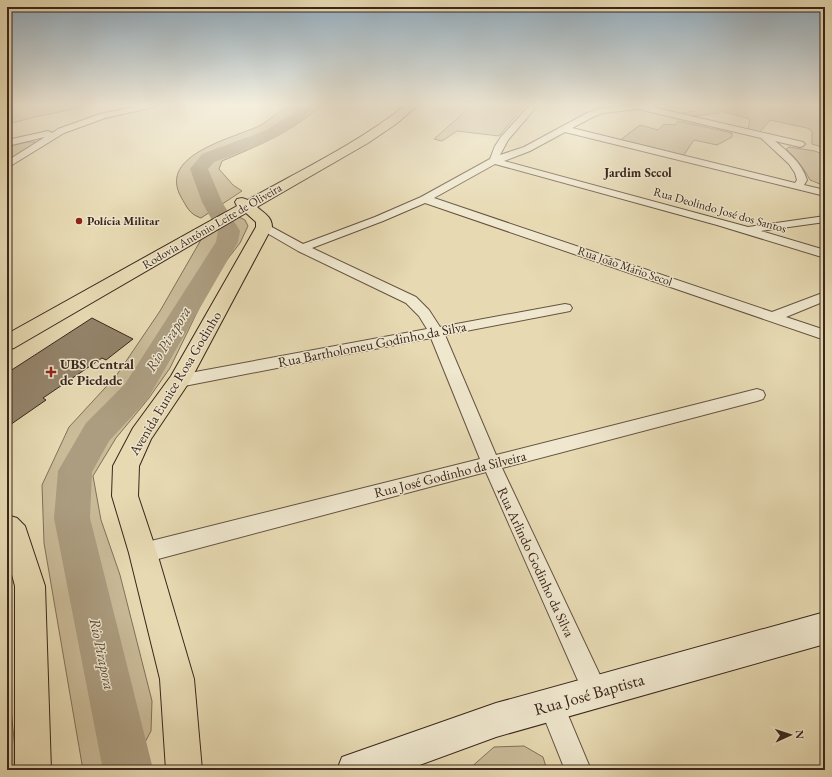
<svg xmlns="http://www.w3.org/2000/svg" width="832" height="777" viewBox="0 0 832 777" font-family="'EB Garamond',serif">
<rect width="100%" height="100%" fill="#e7dab3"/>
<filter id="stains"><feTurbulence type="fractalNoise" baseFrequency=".005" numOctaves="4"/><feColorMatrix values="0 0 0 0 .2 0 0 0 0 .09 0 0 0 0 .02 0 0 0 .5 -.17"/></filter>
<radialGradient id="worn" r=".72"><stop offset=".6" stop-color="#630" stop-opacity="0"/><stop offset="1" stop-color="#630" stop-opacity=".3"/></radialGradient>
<!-- green -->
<path fill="#cabb99" stroke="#82705a" d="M 7,105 L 92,105 L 35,117 L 7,124 Z
M 288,105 L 321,105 C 293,132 257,146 222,161 L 219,169 L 233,185 L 242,191 L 201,218 C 189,214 187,207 181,197 C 157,154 235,138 261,125 C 270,119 279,112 288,105 Z
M 469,105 L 525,105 L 499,136 L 457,131 L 442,141 L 434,139 L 460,116 Z
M 697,105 L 825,105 L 825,148 L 812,144 L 812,131 L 807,128 L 770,120 L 759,133 L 748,130 L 750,119 L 717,110 L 719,113 L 694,116 L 695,119 L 676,115 C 685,111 692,113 700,109 Z
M 678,121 L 732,133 L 732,137 L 717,145 L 694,140 L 683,156 L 619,141 L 640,125 L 658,130 L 664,124 L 675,125 Z
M 27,142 L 37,142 L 7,160 L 7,147 Z
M 789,147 L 815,151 L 825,155 L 825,186 L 810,180 C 803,167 796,158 786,149 Z
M 239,217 L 245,220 L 248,226 L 240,243 L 223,265 L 204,298 L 170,368 L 149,398 L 116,438 L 93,476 L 101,520 L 120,575 L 152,701 L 151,731 L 130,770 L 83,770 L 44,543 L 42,485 L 69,427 L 116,376 L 160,311 L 202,238 Z
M 7,668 L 17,770 L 7,770 Z
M 524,746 L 543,757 L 547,770 L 468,770 L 494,747 Z"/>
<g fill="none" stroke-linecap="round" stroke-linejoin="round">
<!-- river -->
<path fill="#ac9d80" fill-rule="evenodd" d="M 299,105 L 314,105 C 292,138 250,148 214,162 L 208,169 L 222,202 L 240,231 L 238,242 L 147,400 L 109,441 L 92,472 L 90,518 L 152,765 L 151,770 L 101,770 L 102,765 L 54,518 L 58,471 L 86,423 L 125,384 L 216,242 L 218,231 L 202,202 L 190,169 L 202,154 L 267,130 L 291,114 Z"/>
</g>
<!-- building -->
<path fill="#94846b" stroke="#3a261c" d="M 92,318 L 133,339 L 106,360 L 102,358 L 43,398 L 46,400 L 7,427 L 7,373 Z"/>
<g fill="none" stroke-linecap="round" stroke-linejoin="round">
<defs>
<path id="street" d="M 143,105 L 158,105 L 154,107 L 105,118 L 64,133 L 7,168 L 7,161 L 45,137 L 7,146 L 7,140 L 48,131 L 52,133 L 58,129 L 100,114 Z
M 530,105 L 538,105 L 508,140 L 500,155 L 524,147 L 587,113 L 599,109 L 633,105 L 656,105 L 652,107 L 803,142 L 805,144 L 803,146 L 800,147 L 775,141 C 788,152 802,163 807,180 L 804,185 L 825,190 L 825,196 L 565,132 L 530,151 L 504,161 L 748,227 L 825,216 L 825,222 L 761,231 L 825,250 L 825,258 L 717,225 L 495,164 L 434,198 L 772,312 L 825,292 L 825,301 L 786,317 L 825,330 L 825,340 L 425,203 L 383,221 L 312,248 L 416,297 L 429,310 L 440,327 L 565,304 L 570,305 L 572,308 L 570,311 L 565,312 L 445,335 L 496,455 L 757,389 L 763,391 L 765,395 L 763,399 L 757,401 L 502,468 L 608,692 L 605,701 L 596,704 L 587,701 L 486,472 L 143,563 L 136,560 L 133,553 L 136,546 L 143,543 L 480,459 L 431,338 L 179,387 L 173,385 L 171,381 L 173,377 L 179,375 L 427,329 L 419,316 L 406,303 L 298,251 L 260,229 L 258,227 L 260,225 L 268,225 L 303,244 L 375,217 L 421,197 L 490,159 L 495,146 L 501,137 ZM 638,109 L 761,138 L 789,164 L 795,173 L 797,180 L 795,183 L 572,128 L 593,117 L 603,113 Z
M 551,693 L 560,696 L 591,770 L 565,770 L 539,705 L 542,696 Z"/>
<path id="secondary" d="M 825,612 L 825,644 L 496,737 L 406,770 L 337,770 L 342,757 L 496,703 Z"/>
<path id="primary" d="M 406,105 L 418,105 L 396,124 L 368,143 L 257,207 C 264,213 272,217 272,227 L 190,381 L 151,439 L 139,466 L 138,496 L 157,553 L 194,679 L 202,770 L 166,770 L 160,679 L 129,553 L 112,496 L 113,466 L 133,428 L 171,376 L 256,227 L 256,222 L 246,213 L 14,348 L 7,350 L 7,334 L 237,206 L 235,202 L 237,199 L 242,198 L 248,200 C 301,170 358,143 406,105 Z
M 7,515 L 17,518 L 25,526 L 45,586 L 51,770 L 15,770 L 15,586 L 7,556 Z"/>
</defs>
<!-- street casing -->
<use href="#street" stroke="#655342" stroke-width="2"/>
<!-- secondary casing -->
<use href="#secondary" stroke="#3a261c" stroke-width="2"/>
<!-- primary casing -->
<use href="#primary" stroke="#3a261c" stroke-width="2"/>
<!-- street -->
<use href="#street" fill="#efe7ce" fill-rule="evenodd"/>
<!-- secondary -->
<use href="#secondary" fill="#efe7ce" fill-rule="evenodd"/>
<!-- primary -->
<use href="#primary" fill="#e7dab3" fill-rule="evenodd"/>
</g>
<!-- sky -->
<linearGradient id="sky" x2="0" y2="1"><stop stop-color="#90abbe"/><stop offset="0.49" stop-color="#f4eedd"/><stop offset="1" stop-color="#f4eedd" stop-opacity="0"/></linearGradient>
<rect width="832" height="214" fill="url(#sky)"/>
<!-- markers -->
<g fill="#8f2418" stroke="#efe7ce" stroke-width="1.5">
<circle cx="79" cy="221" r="4"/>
<path d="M49 366h4v4h4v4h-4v4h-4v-4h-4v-4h4z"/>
</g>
<g text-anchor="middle" stroke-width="3" stroke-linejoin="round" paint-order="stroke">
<!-- far-street labels -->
<g font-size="12" fill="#3a261c" stroke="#efe7ce">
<text transform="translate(720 210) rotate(16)" y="4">Rua Deolindo José dos Santos</text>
<text transform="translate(212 226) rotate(-30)" y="4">Rodovia Antônio Leite de Oliveira</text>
<text transform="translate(625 266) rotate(19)" y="4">Rua João Mário Secol</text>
</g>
<!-- far-poi labels -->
<g font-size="12" font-weight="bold" fill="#3a261c" stroke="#efe7ce" text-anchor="start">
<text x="87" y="225">Polícia Militar</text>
</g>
<!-- far-neighbourhood labels -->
<g font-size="13" font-weight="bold" fill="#3a261c" stroke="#efe7ce">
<text x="638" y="177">Jardim Secol</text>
</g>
<!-- street labels -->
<g font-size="14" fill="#3a261c" stroke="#efe7ce">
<text transform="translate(372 344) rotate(-11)" y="5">Rua Bartholomeu Godinho da Silva</text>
<text transform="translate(175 383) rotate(-59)" y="5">Avenida Eunice Rosa Godinho</text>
<text transform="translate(450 474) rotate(-14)" y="5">Rua José Godinho da Silveira</text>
<text transform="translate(536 562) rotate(65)" y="5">Rua Arlindo Godinho da Silva</text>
</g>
<!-- poi labels -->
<g font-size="14" font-weight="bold" fill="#3a261c" stroke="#efe7ce" text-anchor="start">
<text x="60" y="369">UBS Central<tspan x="60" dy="16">de Piedade</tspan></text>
</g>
<!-- water labels -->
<g font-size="15" font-style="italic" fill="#5c4a3a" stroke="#efe7ce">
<text transform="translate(168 339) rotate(-59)" y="5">Rio Pirapora</text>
<text transform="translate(102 654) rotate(78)" y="5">Rio Pirapora</text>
</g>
<!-- near-street labels -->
<g font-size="17" fill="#3a261c" stroke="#efe7ce">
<text transform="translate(589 694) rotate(-16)" y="6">Rua José Baptista</text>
</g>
</g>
<!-- margin -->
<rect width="832" height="777" fill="none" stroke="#e7dab3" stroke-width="24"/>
<rect x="8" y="8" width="816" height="761" fill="none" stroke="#3a261c" stroke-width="2"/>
<rect x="12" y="12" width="808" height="753" fill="none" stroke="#3a261c"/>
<!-- north arrow -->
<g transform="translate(790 735) rotate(87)" stroke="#efe7ce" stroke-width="3" paint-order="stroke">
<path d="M0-3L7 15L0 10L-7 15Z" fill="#3a261c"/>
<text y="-6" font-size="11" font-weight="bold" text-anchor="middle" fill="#3a261c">N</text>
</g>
<rect width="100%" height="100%" filter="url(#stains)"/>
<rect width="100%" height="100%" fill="url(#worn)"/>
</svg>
